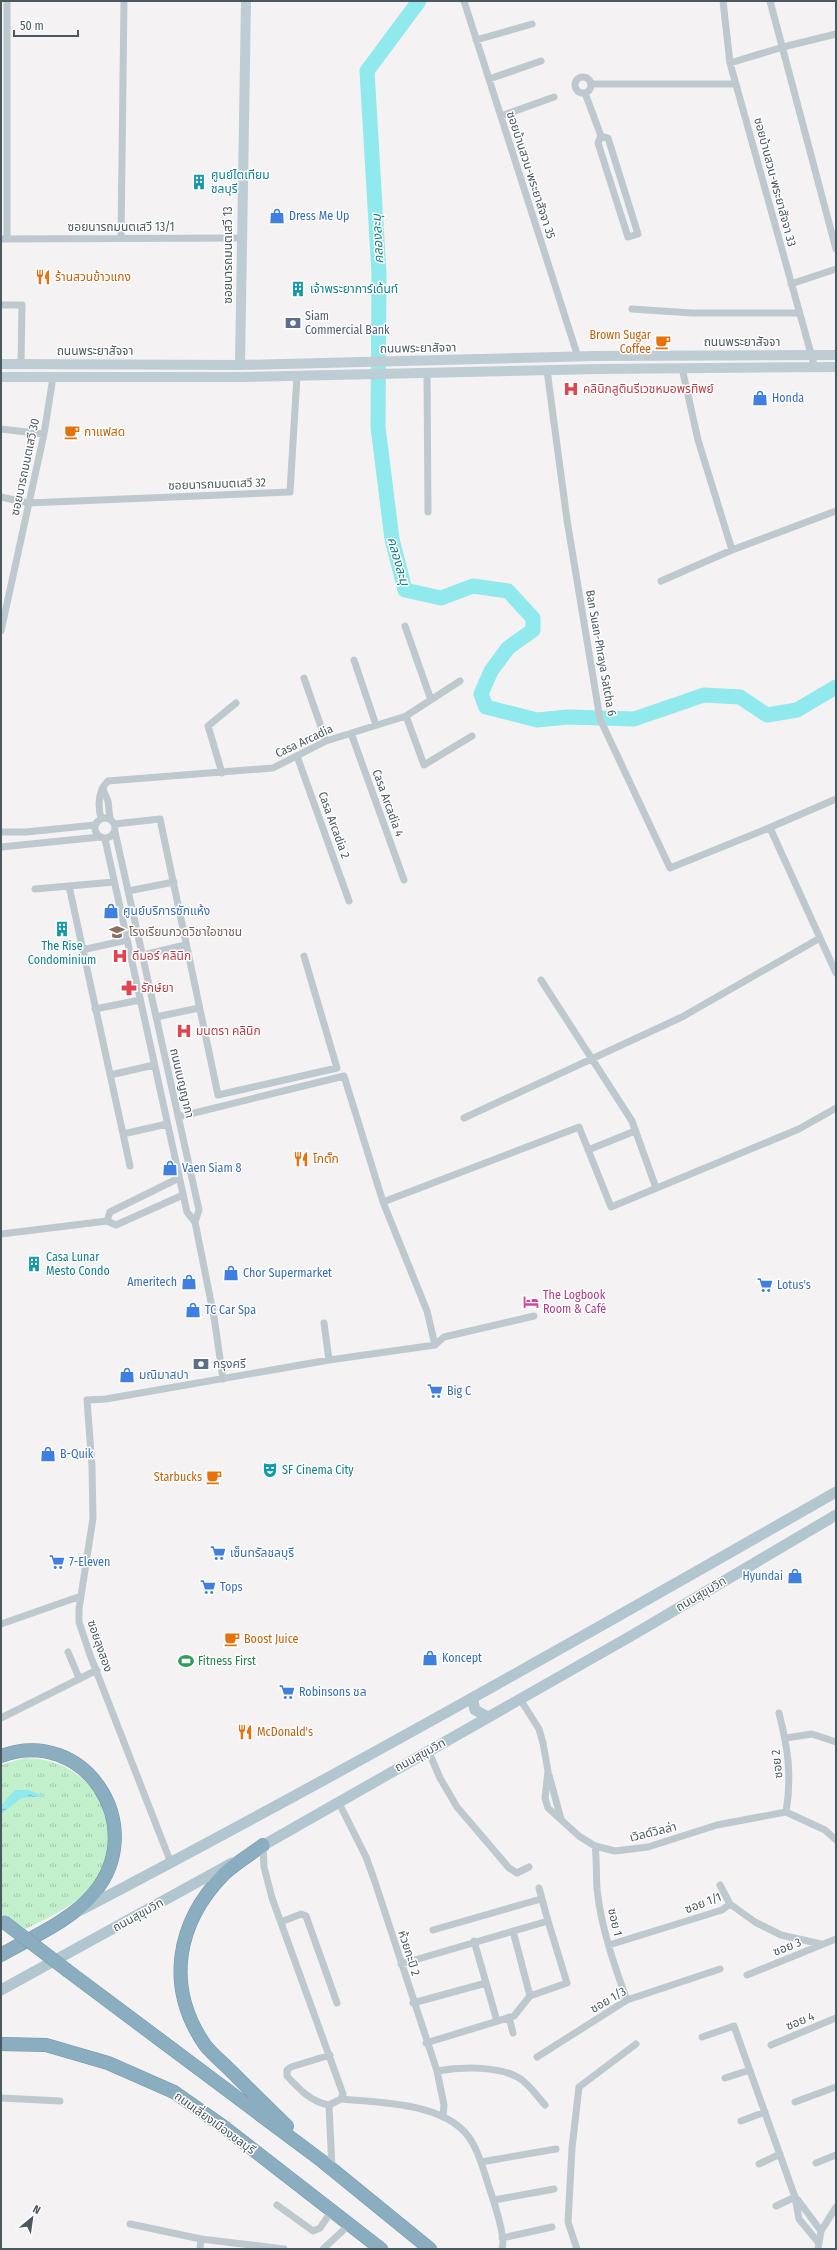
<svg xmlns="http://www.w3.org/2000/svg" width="837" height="2250" viewBox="0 0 837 2250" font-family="'Fira Sans Condensed','Noto Sans Thai',sans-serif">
<defs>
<pattern id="grass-tufts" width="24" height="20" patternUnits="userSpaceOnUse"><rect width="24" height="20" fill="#c2f0cc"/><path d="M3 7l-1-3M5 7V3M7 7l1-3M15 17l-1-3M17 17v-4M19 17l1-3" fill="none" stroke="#a0c5a9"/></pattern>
<pattern id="water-ripples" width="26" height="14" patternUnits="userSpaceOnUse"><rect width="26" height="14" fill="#8fe9ed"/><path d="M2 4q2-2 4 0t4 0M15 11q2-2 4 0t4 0" fill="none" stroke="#77c0c3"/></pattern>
</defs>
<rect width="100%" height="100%" fill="#f4f2f2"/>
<!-- grass -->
<path fill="url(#grass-tufts)" d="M 25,1758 C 92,1758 133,1827 93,1884 C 77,1906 46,1918 22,1931 L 1,1913 L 1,1765 Z"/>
<!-- water -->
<path fill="url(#water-ripples)" d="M 15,1790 L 28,1790 L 45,1796 L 21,1798 L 1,1814 L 1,1806 Z"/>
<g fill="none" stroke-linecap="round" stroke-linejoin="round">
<!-- river -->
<path stroke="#8fe9ed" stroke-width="15" d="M 419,1 L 367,71 L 379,274 L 378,427 L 392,539 L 405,590 L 441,598 L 473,586 L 508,591 L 533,618 L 533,630 L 508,648 L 491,671 L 481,694 L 486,707 L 537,720 L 568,717 L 634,719 L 704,695 L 740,697 L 767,715 L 797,710 L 836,687"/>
<defs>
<path id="highway" d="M 1,1756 C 84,1725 150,1826 94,1893 C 71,1921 32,1937 1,1955
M 263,1845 C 251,1854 236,1863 224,1874 C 176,1923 165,1987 205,2045 C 212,2054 222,2062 231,2071 C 249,2089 268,2108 287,2126
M 68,1971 L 322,2161 L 430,2249
M 1,2044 L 46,2045 L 108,2063 L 174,2092 L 224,2127 L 381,2249"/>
</defs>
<!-- highway casing -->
<use href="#highway" stroke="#7598ac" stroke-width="14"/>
<!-- street -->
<path stroke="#bdc9ce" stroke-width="7" d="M 7,1 L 7,239
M 464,1 L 578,357
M 723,1 L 730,63 L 815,368
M 770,1 L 836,249
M 476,40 L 532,24
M 730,63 L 783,47 L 836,34
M575 85a8 8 0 1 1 16 0a8 8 0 1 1-16 0Z
M 489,79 L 541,61
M 591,84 L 736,84
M 585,93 L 601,136 L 598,143 L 628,237 L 638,234 L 608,138 L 601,136
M 501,116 L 554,97
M 121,238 L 124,1
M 1,239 L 241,238
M 791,284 L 836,269
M 1,305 L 22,305 L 21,364
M 632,309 L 692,313 L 799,313
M 682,368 L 698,440 L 732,550
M 547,370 L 567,520 L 600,719 L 670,868 L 764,830 L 836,799
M 427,372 L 428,512
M 1,429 L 44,434
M 1,497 L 28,503 L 290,492 L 297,376
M 661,581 L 732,550 L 836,511
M 405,626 L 431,700
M 1,631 L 44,434 L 53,377
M 354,660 L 376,725
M 304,678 L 326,741
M 406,716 L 424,765 L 472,736
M 351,733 L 404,880
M 297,756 L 349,901
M 222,773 L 208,726 L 236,703
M 103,789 L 108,801 L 110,819
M95 828a10 10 0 1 1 20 0a10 10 0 1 1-20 0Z
M 101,819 C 98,806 97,791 108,781 L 273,768 L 326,741 L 406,716 L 460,681
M 115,824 L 160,819 L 218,1095 L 337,1068 L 304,956
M 770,828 L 836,973
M 1,832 L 26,832 L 95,825
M 115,832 L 199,1210 L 195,1222
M 105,839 L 187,1212 L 195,1222 L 214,1317 L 223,1379
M 1,847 L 100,837
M 69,886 L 130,1166
M 35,889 L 114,882
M 128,891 L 174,882
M 82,950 L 127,940
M 143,955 L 185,945
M 541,980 L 632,1121 L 656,1188
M 95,1009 L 140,1000
M 156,1017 L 199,1008
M 110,1075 L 154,1065
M 178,1117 L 344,1076 L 383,1202 L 427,1311 L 435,1345
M 464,1118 L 682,1017 L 820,938
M 123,1134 L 167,1124
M 588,1150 L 635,1131
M 383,1202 L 579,1127 L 611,1207 L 799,1129 L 836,1108
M 107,1221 L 110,1212 L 179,1178
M 1,1234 L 107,1221 L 116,1225 L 183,1195
M 324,1323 L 329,1360
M 1,1624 L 81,1596
M 68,1652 L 79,1678
M 520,1699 L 539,1729 L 543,1743 L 548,1771 L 545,1798 L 548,1808 L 579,1836 L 595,1846 L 615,1851 L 648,1847 L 717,1825 L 786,1812 L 825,1830 L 836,1840
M 779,1713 C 788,1748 792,1777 786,1812
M 1,1718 L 97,1670
M 786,1738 L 812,1734 L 836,1742
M 428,1750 L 440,1778 L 457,1807 L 509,1868 L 517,1873 L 529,1867
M 549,1775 L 561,1819
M 338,1801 L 366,1857 L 374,1879 L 437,2071 L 444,2105 L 443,2117
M 263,1845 L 264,1867 L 272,1898 L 343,2094 L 341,2099 L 329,2105 L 332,2169
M 595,1846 C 597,1860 596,1875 597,1889 C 601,1927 614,1965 627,2000
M 171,1863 L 90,1655 L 79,1622 L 79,1609 L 93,1518 L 92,1466 L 87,1400 L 106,1399 L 329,1360 L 435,1345 L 444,1337 L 534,1316
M 720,1885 L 730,1904
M 539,1888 L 548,1921
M 281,1922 L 301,1914 L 306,1916 L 337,2003
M 433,1930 L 541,1899
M 513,1931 L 530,1996
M 474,1941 L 497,2021
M 609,1945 L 722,1910 L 730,1904 L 755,1922 L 781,1935 L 821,1944
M 401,1964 L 548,1921 L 567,1983 L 530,1996 L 514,2016 L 426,2043
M 747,1975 L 836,1939
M 413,2003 L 486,1983
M 509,2017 L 513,2033
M 702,2037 L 734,2026 L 795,2197 L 799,2219 L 818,2242
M 771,2045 L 836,2018
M 537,2057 L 627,2000 L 720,1969
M 437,2071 C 460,2067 502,2065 522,2080 C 531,2087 538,2097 545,2105
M 725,2078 L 750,2070
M 1,2098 L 60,2101
M 341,2099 C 380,2103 450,2102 472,2142 C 481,2157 485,2176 491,2193 C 495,2205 506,2238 502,2249
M 795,2102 L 836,2087
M 329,2105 C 311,2102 299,2089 287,2076 L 287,2070 L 291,2067 L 330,2055
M 741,2121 L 765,2112
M 481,2162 L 556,2149
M 816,2163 L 836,2155
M 759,2164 L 780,2154
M 494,2200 L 554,2189
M 798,2200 L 821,2231
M 277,2205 L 313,2231 L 320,2228 L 331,2212
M 776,2206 L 795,2197
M 130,2224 L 201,2239
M 502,2238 L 552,2227
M 200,2249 L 201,2239 L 284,2249
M 323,2249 L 349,2225
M 577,2249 L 568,2222 L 572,2148 L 579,2087 L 636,2044
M 818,2249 L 821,2231 L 836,2207"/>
<!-- secondary -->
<path stroke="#beccd3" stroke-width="10" d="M 1,364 L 240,365 L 595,356 L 836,355
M 240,365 L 246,1
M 1,377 L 243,377 L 598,369 L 836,367"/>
<!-- primary -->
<path stroke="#b2c6d0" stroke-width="11" d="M 475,1696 L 473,1701 L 475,1710 L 488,1717
M 255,1850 L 631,1636 L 836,1515
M 81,1910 C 335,1777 586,1635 836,1492
M 1,1990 L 232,1863"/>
<!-- highway -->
<use href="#highway" stroke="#8aadc0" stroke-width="13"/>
<defs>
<path id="highway-bridge" d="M 4,1922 L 68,1971"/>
</defs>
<!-- highway-bridge casing -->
<use href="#highway-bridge" stroke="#7598ac" stroke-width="14" stroke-linecap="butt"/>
<!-- highway-bridge -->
<use href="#highway-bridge" stroke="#8aadc0" stroke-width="13"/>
</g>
<!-- icons -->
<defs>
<symbol id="building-bare" viewBox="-9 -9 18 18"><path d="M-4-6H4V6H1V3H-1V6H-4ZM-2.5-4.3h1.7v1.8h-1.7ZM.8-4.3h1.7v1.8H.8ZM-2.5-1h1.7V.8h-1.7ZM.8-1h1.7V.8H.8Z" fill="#0f9aa8" stroke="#fff" stroke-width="2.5" paint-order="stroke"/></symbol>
<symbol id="shop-bare" viewBox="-9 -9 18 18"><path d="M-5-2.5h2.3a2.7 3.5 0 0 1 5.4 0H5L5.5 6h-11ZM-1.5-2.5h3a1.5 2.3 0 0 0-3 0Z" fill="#3f7fe0" stroke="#fff" stroke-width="2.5" paint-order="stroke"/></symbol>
<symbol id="restaurant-bare" viewBox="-9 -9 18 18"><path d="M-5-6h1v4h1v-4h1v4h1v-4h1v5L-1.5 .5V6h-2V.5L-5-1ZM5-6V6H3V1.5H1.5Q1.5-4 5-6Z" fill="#e8710a" stroke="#fff" stroke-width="2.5" paint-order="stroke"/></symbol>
<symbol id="bank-bare" viewBox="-9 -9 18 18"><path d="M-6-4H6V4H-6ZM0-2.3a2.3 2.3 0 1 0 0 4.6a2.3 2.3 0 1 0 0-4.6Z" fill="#5c6f8a" stroke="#fff" stroke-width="2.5" paint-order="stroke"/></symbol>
<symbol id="cafe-bare" viewBox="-9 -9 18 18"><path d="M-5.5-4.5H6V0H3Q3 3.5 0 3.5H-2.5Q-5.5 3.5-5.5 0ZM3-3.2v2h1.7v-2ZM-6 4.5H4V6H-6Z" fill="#e8710a" stroke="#fff" stroke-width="2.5" paint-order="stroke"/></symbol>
<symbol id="hospital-bare" viewBox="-9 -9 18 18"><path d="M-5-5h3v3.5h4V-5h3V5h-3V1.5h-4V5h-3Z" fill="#e0444e" stroke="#fff" stroke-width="2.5" paint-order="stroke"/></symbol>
<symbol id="school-bare" viewBox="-9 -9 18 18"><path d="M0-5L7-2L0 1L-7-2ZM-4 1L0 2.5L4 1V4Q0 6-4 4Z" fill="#8d6e63" stroke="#fff" stroke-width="2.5" paint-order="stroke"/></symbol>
<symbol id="pharmacy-bare" viewBox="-9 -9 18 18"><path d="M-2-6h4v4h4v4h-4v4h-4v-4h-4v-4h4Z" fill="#e0444e" stroke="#fff" stroke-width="2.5" paint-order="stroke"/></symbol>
<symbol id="supermarket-bare" viewBox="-9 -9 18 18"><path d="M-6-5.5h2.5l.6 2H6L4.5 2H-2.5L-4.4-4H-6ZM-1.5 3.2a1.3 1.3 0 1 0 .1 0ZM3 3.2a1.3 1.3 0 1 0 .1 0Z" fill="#3f7fe0" stroke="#fff" stroke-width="2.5" paint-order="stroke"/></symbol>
<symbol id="hotel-bare" viewBox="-9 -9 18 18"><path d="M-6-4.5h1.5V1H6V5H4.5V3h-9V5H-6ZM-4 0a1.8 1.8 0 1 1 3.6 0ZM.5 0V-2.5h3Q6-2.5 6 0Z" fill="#d1479c" stroke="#fff" stroke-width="2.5" paint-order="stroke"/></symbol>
<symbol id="theatre-bare" viewBox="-9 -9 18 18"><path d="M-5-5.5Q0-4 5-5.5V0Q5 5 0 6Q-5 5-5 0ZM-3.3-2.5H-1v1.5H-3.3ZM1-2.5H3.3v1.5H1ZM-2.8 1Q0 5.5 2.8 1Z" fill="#0f9aa8" stroke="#fff" stroke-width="2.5" paint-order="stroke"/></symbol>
<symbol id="stadium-bare" viewBox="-9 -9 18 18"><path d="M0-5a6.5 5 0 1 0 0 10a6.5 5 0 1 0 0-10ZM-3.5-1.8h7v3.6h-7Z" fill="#2e9e5b" stroke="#fff" stroke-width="2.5" paint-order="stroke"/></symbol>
</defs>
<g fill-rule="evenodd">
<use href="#building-bare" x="188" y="171" width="22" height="22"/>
<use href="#shop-bare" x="266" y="205" width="22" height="22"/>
<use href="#restaurant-bare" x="32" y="266" width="22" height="22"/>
<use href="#building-bare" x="287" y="278" width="22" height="22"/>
<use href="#bank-bare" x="282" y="312" width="22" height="22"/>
<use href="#cafe-bare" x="652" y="331" width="22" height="22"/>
<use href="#hospital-bare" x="560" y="378" width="22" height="22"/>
<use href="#shop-bare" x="749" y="387" width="22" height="22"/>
<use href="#cafe-bare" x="61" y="421" width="22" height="22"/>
<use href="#shop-bare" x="100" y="900" width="22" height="22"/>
<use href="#building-bare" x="51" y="918" width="22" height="22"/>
<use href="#school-bare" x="106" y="921" width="22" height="22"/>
<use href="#hospital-bare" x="109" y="945" width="22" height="22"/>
<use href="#pharmacy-bare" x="118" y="977" width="22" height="22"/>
<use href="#hospital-bare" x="173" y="1020" width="22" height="22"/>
<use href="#restaurant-bare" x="290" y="1148" width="22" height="22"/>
<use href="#shop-bare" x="159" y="1157" width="22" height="22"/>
<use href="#building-bare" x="23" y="1253" width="22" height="22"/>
<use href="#shop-bare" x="220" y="1262" width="22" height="22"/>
<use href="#shop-bare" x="178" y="1271" width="22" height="22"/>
<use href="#supermarket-bare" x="754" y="1274" width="22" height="22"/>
<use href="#hotel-bare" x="520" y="1291" width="22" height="22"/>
<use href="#shop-bare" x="182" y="1299" width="22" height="22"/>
<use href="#bank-bare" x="190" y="1353" width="22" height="22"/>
<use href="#shop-bare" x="116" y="1364" width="22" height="22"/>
<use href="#supermarket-bare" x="424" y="1380" width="22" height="22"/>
<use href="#shop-bare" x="37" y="1443" width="22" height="22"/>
<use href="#theatre-bare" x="259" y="1459" width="22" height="22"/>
<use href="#cafe-bare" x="203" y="1466" width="22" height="22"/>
<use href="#supermarket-bare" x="207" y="1542" width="22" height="22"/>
<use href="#supermarket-bare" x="46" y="1551" width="22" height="22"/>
<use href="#shop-bare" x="784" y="1565" width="22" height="22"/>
<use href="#supermarket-bare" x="197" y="1576" width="22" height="22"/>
<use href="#cafe-bare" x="221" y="1628" width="22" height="22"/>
<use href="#shop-bare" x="419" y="1647" width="22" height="22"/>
<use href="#stadium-bare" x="175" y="1650" width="22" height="22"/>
<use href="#supermarket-bare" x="276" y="1681" width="22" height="22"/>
<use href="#restaurant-bare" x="234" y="1721" width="22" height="22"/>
</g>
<g text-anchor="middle" stroke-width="3" stroke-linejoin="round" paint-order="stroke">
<!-- culture labels -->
<g font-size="12" fill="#0d838f" stroke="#fff" text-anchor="start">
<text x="211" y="179">ศูนย์ไตเทียม<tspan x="211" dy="14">ชลบุรี</tspan></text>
<text x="310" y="293">เจ้าพระยาการ์เด้นท์</text>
<text x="62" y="950" text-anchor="middle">The Rise<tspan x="62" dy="14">Condominium</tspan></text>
<text x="46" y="1261">Casa Lunar<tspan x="46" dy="14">Mesto Condo</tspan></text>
<text x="282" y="1474">SF Cinema City</text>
</g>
<!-- street labels -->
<g font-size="12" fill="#49595f" stroke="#fff">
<text transform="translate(531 175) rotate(72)" y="4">ซอยบ้านสวน-พระยาสัจจา 35</text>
<text transform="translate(775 182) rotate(75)" y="4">ซอยบ้านสวน-พระยาสัจจา 33</text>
<text x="121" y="231">ซอยนารถมนตเสวี 13/1</text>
<text transform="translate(228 255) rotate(-90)" y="4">ซอยนารถมนตเสวี 13</text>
<text x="742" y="346">ถนนพระยาสัจจา</text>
<text transform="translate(418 348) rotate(-1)" y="4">ถนนพระยาสัจจา</text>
<text x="95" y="355">ถนนพระยาสัจจา</text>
<text transform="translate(25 467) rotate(-78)" y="4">ซอยนารถมนตเสวี 30</text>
<text transform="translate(217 484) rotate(-2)" y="4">ซอยนารถมนตเสวี 32</text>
<text transform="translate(601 653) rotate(80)" y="4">Ban Suan-Phraya Satcha 6</text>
<text transform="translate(304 741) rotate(-25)" y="4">Casa Arcadia</text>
<text transform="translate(388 803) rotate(70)" y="4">Casa Arcadia 4</text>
<text transform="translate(334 825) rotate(70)" y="4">Casa Arcadia 2</text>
<text transform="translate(182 1083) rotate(77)" y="4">ถนนเบญญาภา</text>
<text transform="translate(701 1594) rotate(-31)" y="4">ถนนสุขุมวิท</text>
<text transform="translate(100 1646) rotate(71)" y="4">ซอยลุงสอง</text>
<text transform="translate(420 1755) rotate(-29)" y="4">ถนนสุขุมวิท</text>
<text transform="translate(777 1764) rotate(-96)" y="4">ซอย 2</text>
<text transform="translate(653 1832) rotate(-14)" y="4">เวิลด์วิลล่า</text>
<text transform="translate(703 1903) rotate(-21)" y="4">ซอย 1/1</text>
<text transform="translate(138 1915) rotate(-29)" y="4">ถนนสุขุมวิท</text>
<text transform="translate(615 1922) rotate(77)" y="4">ซอย 1</text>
<text transform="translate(787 1947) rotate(-22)" y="4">ซอย 3</text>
<text transform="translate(409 1953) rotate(72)" y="4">ห้วยกะปิ 2</text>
<text transform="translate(608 2000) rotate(-30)" y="4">ซอย 1/3</text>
<text transform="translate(800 2021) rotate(-22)" y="4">ซอย 4</text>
<text transform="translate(215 2123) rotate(36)" y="4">ถนนเลี่ยงเมืองชลบุรี</text>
</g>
<!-- shop labels -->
<g font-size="12" fill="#366cbe" stroke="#fff" text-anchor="start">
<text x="289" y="220">Dress Me Up</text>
<text x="772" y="402">Honda</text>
<text x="123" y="915">ศูนย์บริการซักแห้ง</text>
<text x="182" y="1172">Vaen Siam 8</text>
<text x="243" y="1277">Chor Supermarket</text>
<text x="177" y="1286" text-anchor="end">Ameritech</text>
<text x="777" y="1289">Lotus's</text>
<text x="205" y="1314">TC Car Spa</text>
<text x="139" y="1379">มณิมาสปา</text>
<text x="447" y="1395">Big C</text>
<text x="60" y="1458">B-Quik</text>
<text x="230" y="1557">เซ็นทรัลชลบุรี</text>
<text x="69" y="1566">7-Eleven</text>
<text x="783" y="1580" text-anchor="end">Hyundai</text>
<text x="220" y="1591">Tops</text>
<text x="442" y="1662">Koncept</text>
<text x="299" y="1696">Robinsons ชล</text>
</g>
<!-- food labels -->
<g font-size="12" fill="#c56008" stroke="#fff" text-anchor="start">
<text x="55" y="281">ร้านสวนข้าวแกง</text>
<text x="651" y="339" text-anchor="end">Brown Sugar<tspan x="651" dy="14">Coffee</tspan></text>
<text x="84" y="436">กาแฟสด</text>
<text x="313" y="1163">โกตั๊ก</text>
<text x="202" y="1481" text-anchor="end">Starbucks</text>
<text x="244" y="1643">Boost Juice</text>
<text x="257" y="1736">McDonald's</text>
</g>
<!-- service labels -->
<g font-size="12" fill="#4e5e75" stroke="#fff" text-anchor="start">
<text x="305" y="320">Siam<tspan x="305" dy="14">Commercial Bank</tspan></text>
<text x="213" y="1368">กรุงศรี</text>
</g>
<!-- health labels -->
<g font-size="12" fill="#be3a42" stroke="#fff" text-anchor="start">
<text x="583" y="393">คลินิกสูตินรีเวชหมอพรทิพย์</text>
<text x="132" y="960">ดีมอร์ คลินิก</text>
<text x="141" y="992">รักษ์ยา</text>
<text x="196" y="1035">มนตรา คลินิก</text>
</g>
<!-- education labels -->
<g font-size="12" fill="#785e54" stroke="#fff" text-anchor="start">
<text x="129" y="936">โรงเรียนกวดวิชาใอชาชน</text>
</g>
<!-- hotel labels -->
<g font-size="12" fill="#b23c85" stroke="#fff" text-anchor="start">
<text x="543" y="1299">The Logbook<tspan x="543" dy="14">Room &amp; Café</tspan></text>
</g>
<!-- leisure labels -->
<g font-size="12" fill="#27864d" stroke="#fff" text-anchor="start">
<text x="198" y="1665">Fitness First</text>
</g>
<!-- water labels -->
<g font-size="13" font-style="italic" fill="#0e8388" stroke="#fff">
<text transform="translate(377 239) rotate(-93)" y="5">คลองละมุ</text>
<text transform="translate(399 561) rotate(74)" y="5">คลองละมุ</text>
</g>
</g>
<!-- border -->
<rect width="837" height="2250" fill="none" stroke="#49595f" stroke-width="4"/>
<!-- north arrow -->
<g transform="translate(32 2218) rotate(29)" stroke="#ffffff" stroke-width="3" paint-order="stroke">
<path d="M0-3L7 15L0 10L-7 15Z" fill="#49595f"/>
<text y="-6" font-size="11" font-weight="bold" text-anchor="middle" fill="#49595f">N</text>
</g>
<!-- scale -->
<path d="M14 30v6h64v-6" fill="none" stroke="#49595f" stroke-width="2"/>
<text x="20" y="30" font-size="12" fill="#49595f" stroke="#ffffff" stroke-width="3" paint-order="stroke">50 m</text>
</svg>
